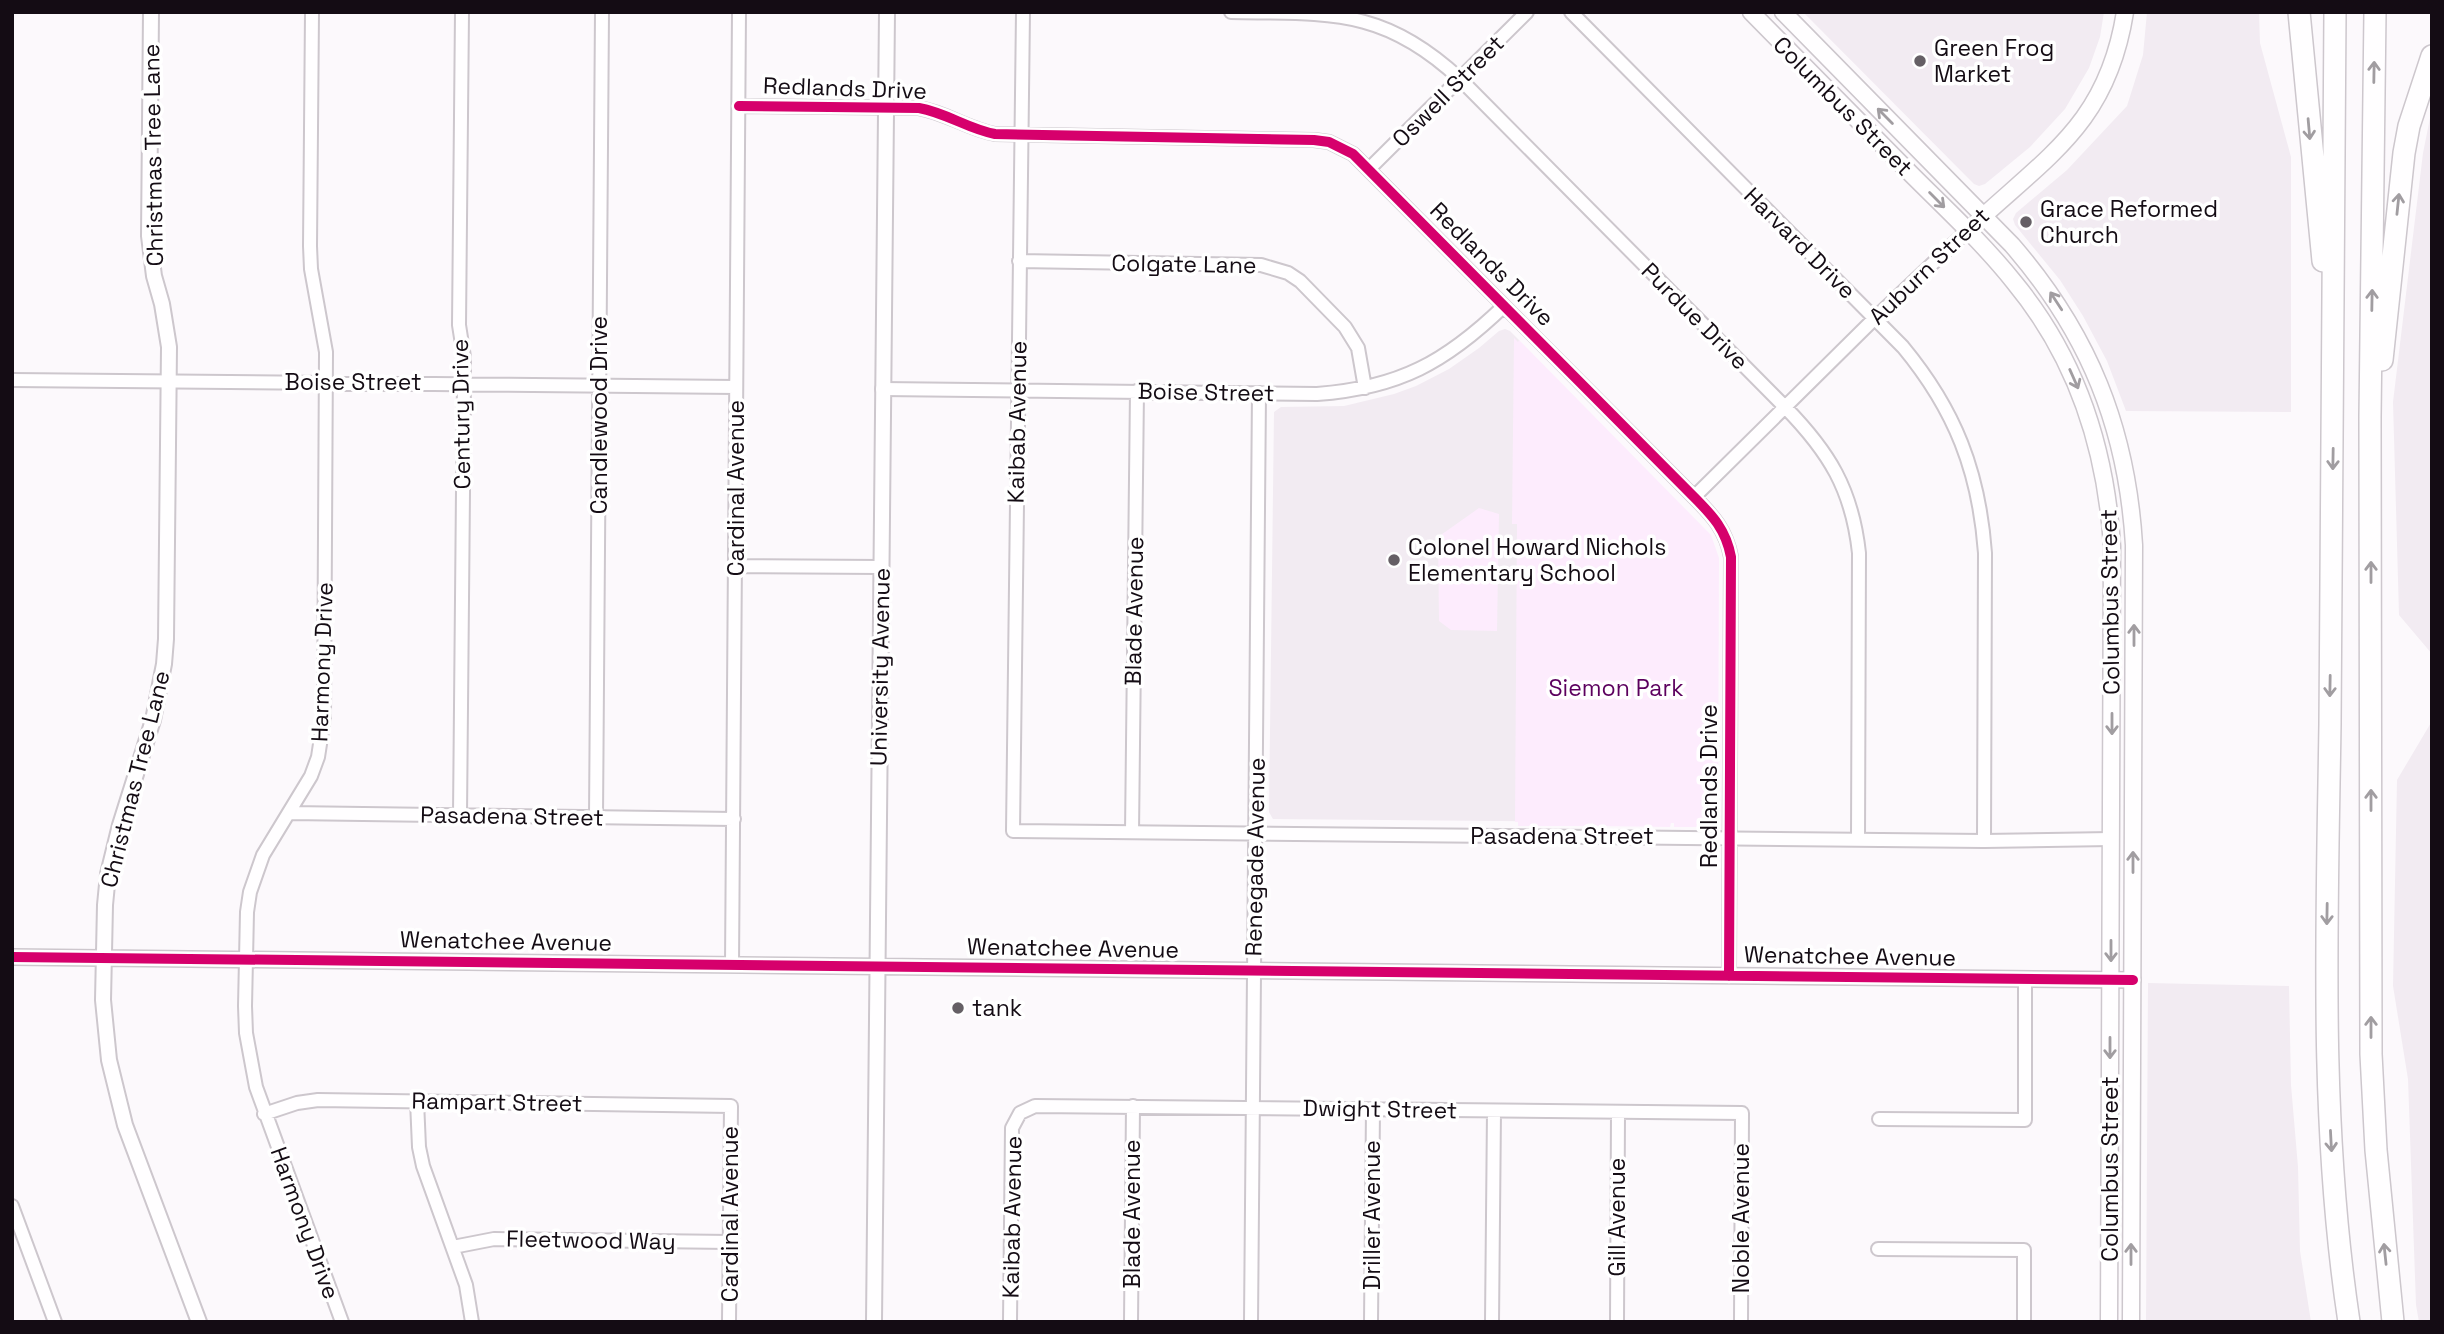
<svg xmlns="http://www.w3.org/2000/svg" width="2444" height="1334" viewBox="0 0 2444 1334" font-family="'Space Grotesk',sans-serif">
<rect width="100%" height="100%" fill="#fcf9fc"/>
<!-- built -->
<path fill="#f2ebf2" d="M 1803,12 L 2104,12 L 2100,37 L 2089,68 L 2065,109 L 2030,147 L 1985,184 L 1979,186 L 1974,184 Z
M 2147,12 L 2259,12 L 2260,43 L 2291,157 L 2291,412 L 2126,411 L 2107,361 L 2083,316 L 2060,280 L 2015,225 L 2013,219 L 2016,213 L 2067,170 L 2127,106 L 2143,55 Z
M 2432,108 L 2432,654 L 2399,615 L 2393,402 L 2423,153 Z
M 1505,329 L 1510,331 L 1519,340 L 1707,823 L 1273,819 L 1269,812 L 1274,412 L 1281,407 L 1344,406 L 1394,394 L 1416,386 L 1449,369 L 1479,348 L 1499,331 Z
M 2432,721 L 2432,1322 L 2419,1322 L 2416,1305 L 2408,1079 L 2393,986 L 2397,780 Z
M 2148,983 L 2289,986 L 2291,1085 L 2298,1167 L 2300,1251 L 2311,1322 L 2146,1322 Z"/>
<!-- green -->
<path fill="#fdecfd" d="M 1514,338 L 1518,342 L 1519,340 L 1711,535 L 1719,558 L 1718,819 L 1711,827 L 1674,827 L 1674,823 L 1671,823 L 1670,827 L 1594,826 L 1592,822 L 1592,826 L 1518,826 L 1518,822 L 1515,822 L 1517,524 L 1512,524 Z
M 1479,508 L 1499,514 L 1497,631 L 1451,630 L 1439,621 L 1438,537 Z"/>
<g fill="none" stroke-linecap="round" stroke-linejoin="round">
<defs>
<path id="minor" d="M 312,12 L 310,246 L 311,269 L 326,352 L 324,718 L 318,757 L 311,776 L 263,855 L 250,892 L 247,912 L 245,1006 L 246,1033 L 256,1087 L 342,1322
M 1023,12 L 1013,831 L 1984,841 L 2111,839
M 1231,12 C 1329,14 1383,7 1460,79 L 1785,407 C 1829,452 1852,489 1859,553 L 1858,839
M 1571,12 L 1903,347 C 1955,410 1979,471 1985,553 L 1984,841
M 739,106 L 919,108 C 947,113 968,129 995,134 L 1314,140 L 1329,142 L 1353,154 L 1694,497 C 1713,516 1726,530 1731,557 L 1729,976
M 1369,169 L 1527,12
M 1019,261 L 1261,265 L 1288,273 L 1300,281 L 1345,327 L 1358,348 L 1365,388
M 12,380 L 736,387
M 882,389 L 1317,394 C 1399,388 1446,362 1504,306
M 1694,497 L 1875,318 L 1967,231
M 735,566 L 881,567
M 290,813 L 734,819
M 460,815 L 464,383 L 464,357 L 459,325 L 462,12
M 596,817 L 602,12
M 1132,832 L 1137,391
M 732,965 L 739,12
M 417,1101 L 419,1147 L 423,1166 L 466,1285 L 472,1322
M 264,1114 L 297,1103 L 318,1100 L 731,1106 L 729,1322
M 1879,1119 L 2025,1120 L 2025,979
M 12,1206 L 55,1322
M 453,1247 L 494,1239 L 730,1242
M 1878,1249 L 2024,1250 L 2024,1322
M 1010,1322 L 1012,1128 L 1020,1113 L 1035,1106 L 1742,1113 L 1741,1322
M 1131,1322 L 1133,1106
M 1251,1322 L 1259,393
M 1371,1322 L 1373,1109
M 1492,1322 L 1494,1111
M 1617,1322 L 1618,1112"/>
<path id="tertiary" d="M 151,12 L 149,236 L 154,276 L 162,304 L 169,347 L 166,639 L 164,664 L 153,720 L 120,825 L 108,874 L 105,905 L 103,1000 L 109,1060 L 125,1125 L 199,1322
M 12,957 L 2133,980
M 874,1322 L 887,12"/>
<path id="secondary" d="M 1751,12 C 1804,66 1858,120 1911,174 C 1946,209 1983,243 2014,282 C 2076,357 2106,449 2112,546 L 2109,1322
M 1783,12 L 2012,245 C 2089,334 2127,428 2134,545 L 2131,1322
M 1978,221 C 2052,153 2108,120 2125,12"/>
<path id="motorway" d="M 2299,12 L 2323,261
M 2335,12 C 2334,249 2332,486 2330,724 C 2327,923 2319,1123 2349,1322
M 2375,12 L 2370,417 L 2371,1054 L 2376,1150 L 2393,1322
M 2382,360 L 2404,153 L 2409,126 L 2432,56"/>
</defs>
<!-- minor casing -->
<use href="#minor" stroke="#cdc7cd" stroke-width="16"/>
<!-- tertiary casing -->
<use href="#tertiary" stroke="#cdc7cd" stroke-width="18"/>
<!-- secondary casing -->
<use href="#secondary" stroke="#cdc7cd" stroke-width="19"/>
<!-- motorway casing -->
<use href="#motorway" stroke="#cdc7cd" stroke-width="24"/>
<!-- minor -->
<use href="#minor" stroke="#fffeff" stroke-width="12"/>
<!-- tertiary -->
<use href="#tertiary" stroke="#fffeff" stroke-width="14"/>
<!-- secondary -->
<use href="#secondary" stroke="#fffeff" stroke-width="16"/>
<!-- motorway -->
<use href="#motorway" stroke="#fffeff" stroke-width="21"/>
<defs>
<path id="cycleway" d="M 739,106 L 919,108 C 947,113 968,129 995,134 L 1314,140 L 1329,142 L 1353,154 L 1694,497 C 1713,516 1726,530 1731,557 L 1729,976
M 12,957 L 2133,980"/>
</defs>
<!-- cycleway casing -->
<use href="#cycleway" stroke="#fff" stroke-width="15"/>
<!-- cycleway -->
<use href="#cycleway" stroke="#d6006c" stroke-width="10"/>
</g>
<!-- one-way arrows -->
<defs><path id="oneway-shaft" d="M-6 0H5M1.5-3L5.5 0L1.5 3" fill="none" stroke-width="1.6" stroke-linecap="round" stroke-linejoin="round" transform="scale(1.75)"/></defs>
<g stroke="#a19da1">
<use href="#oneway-shaft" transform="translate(2374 72) rotate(-89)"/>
<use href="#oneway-shaft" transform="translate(1885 116) rotate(-135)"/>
<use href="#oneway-shaft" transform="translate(2309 129) rotate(85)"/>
<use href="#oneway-shaft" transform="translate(1937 200) rotate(45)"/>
<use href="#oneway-shaft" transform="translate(2398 204) rotate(-84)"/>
<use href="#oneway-shaft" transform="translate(2372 300) rotate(-89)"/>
<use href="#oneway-shaft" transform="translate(2056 301) rotate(-123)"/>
<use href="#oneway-shaft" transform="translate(2074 379) rotate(66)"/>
<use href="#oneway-shaft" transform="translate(2333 459) rotate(91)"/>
<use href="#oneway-shaft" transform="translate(2371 572) rotate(-90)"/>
<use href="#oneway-shaft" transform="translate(2134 635) rotate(-90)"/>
<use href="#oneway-shaft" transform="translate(2330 686) rotate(91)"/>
<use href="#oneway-shaft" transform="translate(2112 724) rotate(90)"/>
<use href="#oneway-shaft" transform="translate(2371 800) rotate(-90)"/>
<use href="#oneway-shaft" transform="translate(2133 862) rotate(-90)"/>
<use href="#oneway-shaft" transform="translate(2327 914) rotate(91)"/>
<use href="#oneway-shaft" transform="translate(2111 951) rotate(90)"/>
<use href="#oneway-shaft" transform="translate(2371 1027) rotate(-90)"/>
<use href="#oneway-shaft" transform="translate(2110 1048) rotate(90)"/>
<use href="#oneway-shaft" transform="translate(2331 1141) rotate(87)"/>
<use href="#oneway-shaft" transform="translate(2131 1254) rotate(-90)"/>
<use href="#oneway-shaft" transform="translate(2385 1254) rotate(-96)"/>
</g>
<!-- markers -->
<g fill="#655f65" stroke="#fff" stroke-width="2.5">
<circle cx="1920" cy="61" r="7"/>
<circle cx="2026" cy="222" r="7"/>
<circle cx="1394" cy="560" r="7"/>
<circle cx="958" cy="1008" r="7"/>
</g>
<g text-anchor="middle" stroke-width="7" stroke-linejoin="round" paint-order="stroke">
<!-- poi labels -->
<g font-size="23" fill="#140c14" stroke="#fff" text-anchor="start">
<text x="1934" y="56">Green Frog<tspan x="1934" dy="26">Market</tspan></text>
<text x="2040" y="217">Grace Reformed<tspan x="2040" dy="26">Church</tspan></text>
<text x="1408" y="555">Colonel Howard Nichols<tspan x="1408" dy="26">Elementary School</tspan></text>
<text x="972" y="1016">tank</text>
</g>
<!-- street labels -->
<g font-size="23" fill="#140c14" stroke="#fff">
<text transform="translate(845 88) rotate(2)" y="8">Redlands Drive</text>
<text transform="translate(1448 91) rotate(-45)" y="8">Oswell Street</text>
<text transform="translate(1843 106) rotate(45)" y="8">Columbus Street</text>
<text transform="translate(153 155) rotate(-91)" y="8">Christmas Tree Lane</text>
<text transform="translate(1800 243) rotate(45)" y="8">Harvard Drive</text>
<text transform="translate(1184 264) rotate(1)" y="8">Colgate Lane</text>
<text transform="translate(1492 264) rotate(45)" y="8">Redlands Drive</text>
<text transform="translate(1929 266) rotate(-44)" y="8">Auburn Street</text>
<text transform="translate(1695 316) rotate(45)" y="8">Purdue Drive</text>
<text x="353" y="390">Boise Street</text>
<text transform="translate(1206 392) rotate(1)" y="8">Boise Street</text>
<text transform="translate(461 414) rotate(-91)" y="8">Century Drive</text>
<text transform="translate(599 415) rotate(-90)" y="8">Candlewood Drive</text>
<text transform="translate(1017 422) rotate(-89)" y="8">Kaibab Avenue</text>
<text transform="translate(736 488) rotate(-90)" y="8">Cardinal Avenue</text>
<text transform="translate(2110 602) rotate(-91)" y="8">Columbus Street</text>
<text transform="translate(1134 611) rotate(-89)" y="8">Blade Avenue</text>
<text transform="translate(322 662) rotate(-88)" y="8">Harmony Drive</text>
<text transform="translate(880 667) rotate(-89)" y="8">University Avenue</text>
<text transform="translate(135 779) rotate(-76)" y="8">Christmas Tree Lane</text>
<text transform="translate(1709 786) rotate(-90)" y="8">Redlands Drive</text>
<text transform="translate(512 816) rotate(1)" y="8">Pasadena Street</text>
<text x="1562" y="844">Pasadena Street</text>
<text transform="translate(1255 857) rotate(-89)" y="8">Renegade Avenue</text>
<text transform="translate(506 941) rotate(1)" y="8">Wenatchee Avenue</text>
<text transform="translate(1073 948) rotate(1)" y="8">Wenatchee Avenue</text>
<text transform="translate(1850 956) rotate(1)" y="8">Wenatchee Avenue</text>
<text transform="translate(497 1102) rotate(1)" y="8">Rampart Street</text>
<text transform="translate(1380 1109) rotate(1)" y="8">Dwight Street</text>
<text transform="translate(2110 1169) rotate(-90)" y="8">Columbus Street</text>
<text transform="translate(730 1214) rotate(-90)" y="8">Cardinal Avenue</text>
<text transform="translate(1132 1214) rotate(-90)" y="8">Blade Avenue</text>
<text transform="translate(1372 1215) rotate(-90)" y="8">Driller Avenue</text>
<text transform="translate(1012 1217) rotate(-89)" y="8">Kaibab Avenue</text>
<text transform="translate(1617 1217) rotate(-90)" y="8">Gill Avenue</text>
<text transform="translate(1741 1218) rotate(-90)" y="8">Noble Avenue</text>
<text transform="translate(305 1223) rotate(70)" y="8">Harmony Drive</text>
<text transform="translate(591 1240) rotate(1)" y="8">Fleetwood Way</text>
</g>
<!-- park labels -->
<g font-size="23" fill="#5c005e" stroke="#fff">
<text x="1616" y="696">Siemon Park</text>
</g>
</g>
<!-- border -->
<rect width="2444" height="1334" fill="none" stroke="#140c14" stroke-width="28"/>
</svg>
